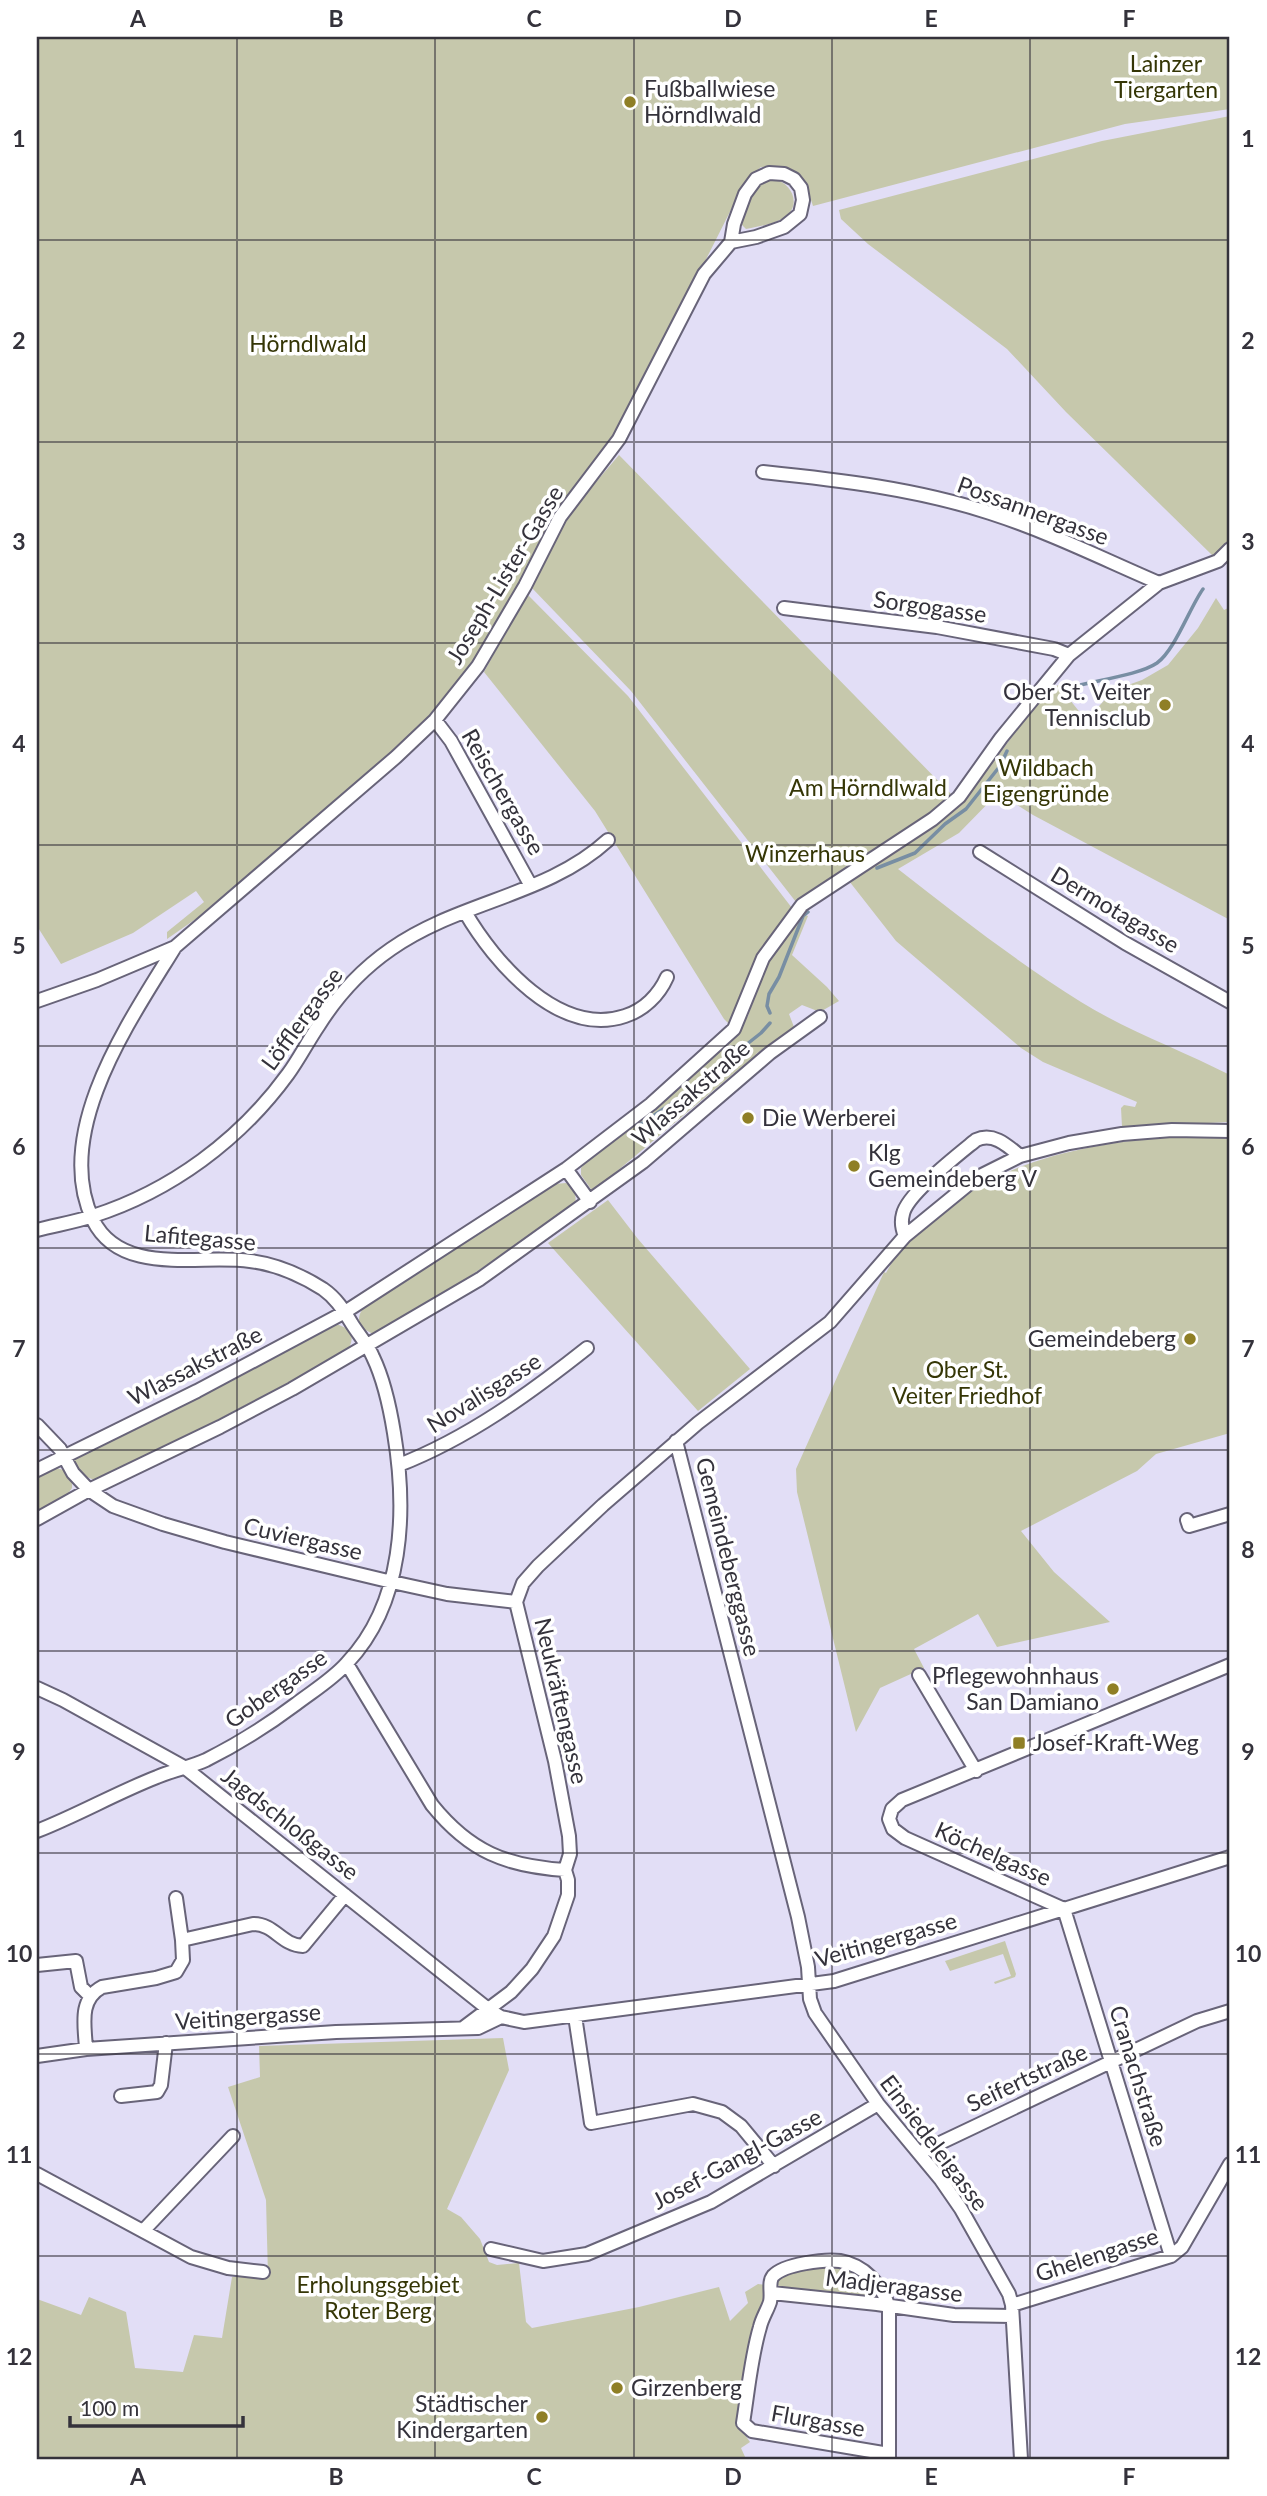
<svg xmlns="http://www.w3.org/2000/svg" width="1267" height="2496" viewBox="0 0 1267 2496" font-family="Lato,sans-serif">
<rect width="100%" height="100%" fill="#e2def6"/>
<!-- green -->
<path fill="#c6c8ac" d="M 37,37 L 1230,37 L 1230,109 L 1125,124 L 813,206 L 805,182 L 793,171 L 778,167 L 761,167 L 746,180 L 626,418 L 589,473 L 552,518 L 518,588 L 472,667 L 436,711 L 387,758 L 200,916 L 167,939 L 167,932 L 204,902 L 196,891 L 133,933 L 61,964 L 37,926 Z
M 1230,116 L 1230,540 L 1213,556 L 1066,412 L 1007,349 L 868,244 L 841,219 L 839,210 L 1102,141 Z
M 774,179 C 792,183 802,205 785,217 C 775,224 757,227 746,229 L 741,224 L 741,220 C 749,202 753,182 774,179 Z
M 619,455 L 951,794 L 927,816 L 958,803 L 1000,753 L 1033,707 L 1058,685 L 1086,720 L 1114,690 L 1142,680 L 1168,665 L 1198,628 L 1216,598 L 1224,610 L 1230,607 L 1230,920 L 1033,815 L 1011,801 L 1000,791 L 959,833 L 898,869 C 957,915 1017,962 1081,1002 C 1128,1031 1181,1050 1230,1075 L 1230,1122 L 1122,1127 L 1121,1108 L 1124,1105 L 1135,1107 L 1137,1102 L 1043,1062 L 1021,1048 L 896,941 L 842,872 L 796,902 L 631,691 L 531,587 L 568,515 Z
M 527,594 L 628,696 L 792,908 L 732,1027 L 724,1019 L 595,811 L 484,672 Z
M 800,913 L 808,916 L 792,955 L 827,987 L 839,1001 L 820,1012 L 802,1005 L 789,1014 L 794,1027 L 756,1054 L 759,1056 L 742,1072 L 739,1069 L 598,1187 L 599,1189 L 593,1192 L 581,1175 L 581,1168 L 591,1156 L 652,1110 L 733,1038 L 748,1016 L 770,954 Z
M 1175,1136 L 1230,1137 L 1230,1433 L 1156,1454 L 1137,1471 L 1021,1531 L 1054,1572 L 1110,1622 L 997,1647 L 978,1614 L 914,1649 L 924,1668 L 880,1688 L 856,1732 L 797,1492 L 796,1469 L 884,1272 L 886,1273 C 898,1249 916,1233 935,1216 C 1003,1159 1088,1144 1175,1136 Z
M 566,1183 C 574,1189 579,1198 573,1207 L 458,1284 L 384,1331 L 373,1334 L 360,1327 C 356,1312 364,1307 375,1299 L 554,1184 Z
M 608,1200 L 638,1239 L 750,1369 L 698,1411 L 548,1243 Z
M 337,1324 L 350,1330 C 353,1339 352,1344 346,1352 L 208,1425 L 103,1476 L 94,1480 L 80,1474 L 74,1460 L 78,1454 Z
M 53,1468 C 66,1468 73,1475 72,1488 L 67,1495 L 37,1511 L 37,1476 Z
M 1005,1941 L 1016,1974 L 1015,1977 L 995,1984 L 994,1982 L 1011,1976 L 1003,1954 L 950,1971 L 945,1961 Z
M 503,2038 L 509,2070 L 447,2209 L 461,2217 L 480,2239 L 489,2262 L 497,2265 L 519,2263 L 526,2322 L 532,2328 L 639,2307 L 719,2287 L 730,2321 L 748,2303 L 745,2292 L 758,2284 L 765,2285 L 767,2297 L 760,2318 L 755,2322 L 741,2413 L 738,2413 L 738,2425 L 750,2442 L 741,2448 L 746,2459 L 37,2459 L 37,2299 L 81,2315 L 89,2297 L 126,2312 L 135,2368 L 183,2372 L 194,2335 L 222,2338 L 232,2277 L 268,2276 L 266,2200 L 228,2087 L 260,2077 L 259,2046 Z
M 839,2266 C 859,2272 870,2283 881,2301 L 782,2289 L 777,2284 L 778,2278 C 798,2270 818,2267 839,2266 Z"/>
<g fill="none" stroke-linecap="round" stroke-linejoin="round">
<!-- stream -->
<path stroke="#788ea3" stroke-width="3.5" d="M 1062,690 C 1088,681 1138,676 1157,663 C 1175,650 1190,607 1203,589
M 877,868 L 915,853 L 945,824 L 966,809 L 1000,766 L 1007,751
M 770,1013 L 767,1006 L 769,994 L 779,977 L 803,916 L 808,912
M 638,1126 L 674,1102 L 761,1033 L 770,1023"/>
<defs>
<path id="minor" d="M 763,472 C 840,480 917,489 990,513 C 1049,532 1103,559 1159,583
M 784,608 L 937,627 L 1054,649 L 1069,655
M 435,720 L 451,741 L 531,886
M 980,852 L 1125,943 L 1230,1002
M 465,912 C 494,962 559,1038 625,1016 C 644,1010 659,995 667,977
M 37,1001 L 97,980 L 175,947 L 396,757 L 435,720 L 478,666 L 525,586 L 560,517 L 619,439 L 704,274 L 731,242 L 756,237 L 784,227 L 800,214 L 803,200 L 801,188 L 794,179 L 784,174 L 769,173 L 756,179 L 745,194 L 734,224 L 731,242
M 566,1169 L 590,1202
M 37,1230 C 56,1225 75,1222 93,1216 C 171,1191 240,1140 288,1074 C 299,1059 308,1041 319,1025 C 338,995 362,969 391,949 C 459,901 547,896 608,840
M 905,1236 C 902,1229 901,1221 903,1214 C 907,1194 959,1154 976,1140 C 993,1132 1007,1145 1020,1156
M 37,1425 L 60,1449 L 73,1473 L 89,1490 L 113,1506 L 163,1524 L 225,1542 L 392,1582 L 447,1594 L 516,1602
M 676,1441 L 798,1917 L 808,1967 L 810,1999 L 815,2013 L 878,2104 L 941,2180 L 961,2209 L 1009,2294 L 1012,2305 L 1021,2459
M 399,1465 C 468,1438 529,1394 587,1348
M 37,1470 L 197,1391 L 345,1312 L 566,1169 L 651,1104 L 734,1029 L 763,958 L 802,905 L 933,819 L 959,797 L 1001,738 L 1069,655 L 1159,583 L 1218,561 L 1230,549
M 37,1519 L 89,1490 L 220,1427 L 292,1389 L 480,1279 L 643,1162 L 770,1053 L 820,1017
M 1187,1520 L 1189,1526 L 1230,1514
M 347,1664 L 432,1805 C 470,1852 506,1866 565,1870
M 919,1675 L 976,1771
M 37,1688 L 63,1700 L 184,1767 L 488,2009 L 501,2017 L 524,2022 L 834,1981 L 1230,1857
M 37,1831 C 78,1815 116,1793 157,1777 C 173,1770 191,1767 206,1760 C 238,1744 268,1725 296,1704 C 313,1691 333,1679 347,1663 C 404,1603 407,1511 394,1433 C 390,1408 384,1380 373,1357 C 368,1345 359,1335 352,1324 C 344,1310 336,1298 323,1289 C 301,1275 275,1264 250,1261 C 200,1254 121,1277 93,1220 C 51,1132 131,1019 175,947
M 176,1898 L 182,1940
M 1064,1909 L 905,1838 L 893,1829 L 889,1819 L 892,1809 L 902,1800 L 1230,1665
M 1064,1909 L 1171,2256
M 37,1965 L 76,1961 L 81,1987 L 90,1996
M 575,2016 L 591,2123 L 693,2104 L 722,2112 L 741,2126 L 774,2166
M 463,2028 L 511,1992 L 532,1969 L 554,1936 L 568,1895 L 568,1880 L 565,1870 L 570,1854 L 569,1836 L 555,1761 L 516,1602 L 523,1583 L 538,1566 L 603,1505 L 698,1423 L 830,1322 L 905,1236 L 976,1178 L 1020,1156 L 1069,1143 L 1122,1134 L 1172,1130 L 1230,1131
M 86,2049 C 85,2026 78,2000 102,1987 L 156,1978 L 176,1972 L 183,1960 L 182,1940 L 253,1924 C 275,1924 281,1945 303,1946 L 345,1895
M 37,2056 L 86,2049 L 336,2032 L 478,2028 L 501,2017
M 121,2096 L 157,2092 L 161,2085 L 166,2043
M 919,2153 L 1197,2021 L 1230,2011
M 37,2174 L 191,2257 L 228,2268 L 263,2272
M 143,2231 L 233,2136
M 491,2249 L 543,2261 L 587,2254 L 711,2202 L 878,2104
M 772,2293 L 877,2304 L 954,2315 L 1012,2316
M 1012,2305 L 1171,2256 L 1182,2247 L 1230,2164
M 889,2459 L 889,2307 C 882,2285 864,2265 840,2261 C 825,2259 784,2264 773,2276 C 768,2282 772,2294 770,2302 C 767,2311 762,2318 760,2327 C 751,2357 748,2392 743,2423 L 752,2431 L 889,2454"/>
</defs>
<!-- minor casing -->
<use href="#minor" stroke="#686479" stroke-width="16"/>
<!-- minor -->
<use href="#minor" stroke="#fff" stroke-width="12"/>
</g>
<!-- grid -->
<path fill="none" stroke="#34323b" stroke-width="2" stroke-opacity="0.55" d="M 237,37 L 237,2459M 435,37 L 435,2459M 634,37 L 634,2459M 832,37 L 832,2459M 1030,37 L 1030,2459M 37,240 L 1230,240M 37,442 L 1230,442M 37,643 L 1230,643M 37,845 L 1230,845M 37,1046 L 1230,1046M 37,1248 L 1230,1248M 37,1450 L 1230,1450M 37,1651 L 1230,1651M 37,1853 L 1230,1853M 37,2054 L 1230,2054M 37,2256 L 1230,2256"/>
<!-- markers -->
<g fill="#8f7f26" stroke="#fff" stroke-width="2.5">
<circle cx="630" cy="102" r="7"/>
<circle cx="1165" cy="705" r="7"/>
<circle cx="748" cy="1118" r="7"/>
<circle cx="854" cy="1166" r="7"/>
<circle cx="1190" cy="1339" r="7"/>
<circle cx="1113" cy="1689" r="7"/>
<rect x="1012" y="1736" width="14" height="14" rx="3.5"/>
<circle cx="617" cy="2388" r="7"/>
<circle cx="542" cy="2417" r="7"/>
</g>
<g text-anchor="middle" stroke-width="7" stroke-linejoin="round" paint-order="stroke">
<!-- park labels -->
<g font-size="23" fill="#353606" stroke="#fff">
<text x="1166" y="72">Lainzer<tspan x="1166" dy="26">Tiergarten</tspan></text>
<text x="308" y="352">Hörndlwald</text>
<text x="1046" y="776">Wildbach<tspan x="1046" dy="26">Eigengründe</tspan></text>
<text x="868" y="796">Am Hörndlwald</text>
<text x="805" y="862">Winzerhaus</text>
<text x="967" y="1378">Ober St.<tspan x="967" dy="26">Veiter Friedhof</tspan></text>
<text x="378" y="2293">Erholungsgebiet<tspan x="378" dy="26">Roter Berg</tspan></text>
</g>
<!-- poi labels -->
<g font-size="23" fill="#34323b" stroke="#fff" text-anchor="start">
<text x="644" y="97">Fußballwiese<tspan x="644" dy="26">Hörndlwald</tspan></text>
<text x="1151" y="700" text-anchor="end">Ober St. Veiter<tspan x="1151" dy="26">Tennisclub</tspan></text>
<text x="762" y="1126">Die Werberei</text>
<text x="868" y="1161">Klg<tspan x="868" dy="26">Gemeindeberg V</tspan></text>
<text x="1176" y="1347" text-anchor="end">Gemeindeberg</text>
<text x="1099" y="1684" text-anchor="end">Pflegewohnhaus<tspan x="1099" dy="26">San Damiano</tspan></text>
<text x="1033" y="1751">Josef-Kraft-Weg</text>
<text x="631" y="2396">Girzenberg</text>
<text x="528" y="2412" text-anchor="end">Städtischer<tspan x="528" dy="26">Kindergarten</tspan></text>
</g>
<!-- street labels -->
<g font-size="23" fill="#34323b" stroke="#fff">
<text transform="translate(1033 511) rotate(20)" y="8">Possannergasse</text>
<text transform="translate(505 575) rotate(-59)" y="8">Joseph-Lister-Gasse</text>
<text transform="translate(930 607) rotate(8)" y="8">Sorgogasse</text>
<text transform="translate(503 792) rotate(60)" y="8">Reischergasse</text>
<text transform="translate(1115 910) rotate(31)" y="8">Dermotagasse</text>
<text transform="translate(302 1019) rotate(-54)" y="8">Löfflergasse</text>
<text transform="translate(691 1093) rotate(-41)" y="8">Wlassakstraße</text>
<text transform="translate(200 1238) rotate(5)" y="8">Lafitegasse</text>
<text transform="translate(195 1366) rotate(-27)" y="8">Wlassakstraße</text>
<text transform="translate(484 1393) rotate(-32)" y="8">Novalisgasse</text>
<text transform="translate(303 1539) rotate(13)" y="8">Cuviergasse</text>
<text transform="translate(728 1557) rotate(76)" y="8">Gemeindeberggasse</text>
<text transform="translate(276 1689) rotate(-35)" y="8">Gobergasse</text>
<text transform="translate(561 1701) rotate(77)" y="8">Neukräftengasse</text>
<text transform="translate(290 1824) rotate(38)" y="8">Jagdschloßgasse</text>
<text transform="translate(993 1854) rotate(24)" y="8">Köchelgasse</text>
<text transform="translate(886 1940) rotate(-16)" y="8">Veitingergasse</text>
<text transform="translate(248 2017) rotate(-4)" y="8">Veitingergasse</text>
<text transform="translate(1138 2076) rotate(73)" y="8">Cranachstraße</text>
<text transform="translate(1027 2078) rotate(-25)" y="8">Seifertstraße</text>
<text transform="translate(934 2143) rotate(53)" y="8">Einsiedeleigasse</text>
<text transform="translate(737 2159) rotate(-28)" y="8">Josef-Gangl-Gasse</text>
<text transform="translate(1097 2255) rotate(-18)" y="8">Ghelengasse</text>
<text transform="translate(894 2286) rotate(7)" y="8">Madjeragasse</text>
<text transform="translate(818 2421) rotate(10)" y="8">Flurgasse</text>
</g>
</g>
<!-- border -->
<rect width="1267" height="2496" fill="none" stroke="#ffffff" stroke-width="77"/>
<!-- scale -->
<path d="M70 2416v10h173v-10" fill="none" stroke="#34323b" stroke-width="3.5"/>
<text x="80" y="2416" font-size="21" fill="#34323b" stroke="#ffffff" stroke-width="5" paint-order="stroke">100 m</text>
<rect x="38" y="38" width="1190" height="2420" fill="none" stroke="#34323b" stroke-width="2.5"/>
<g font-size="23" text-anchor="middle" font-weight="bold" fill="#34323b">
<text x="138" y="27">A</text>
<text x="336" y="27">B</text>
<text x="534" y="27">C</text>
<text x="733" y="27">D</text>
<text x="931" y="27">E</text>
<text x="1129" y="27">F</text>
<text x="19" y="147">1</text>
<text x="1248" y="147">1</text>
<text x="19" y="349">2</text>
<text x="1248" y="349">2</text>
<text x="19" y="550">3</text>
<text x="1248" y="550">3</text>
<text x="19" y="752">4</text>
<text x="1248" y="752">4</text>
<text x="19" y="954">5</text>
<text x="1248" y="954">5</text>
<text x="19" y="1155">6</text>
<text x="1248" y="1155">6</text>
<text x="19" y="1357">7</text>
<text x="1248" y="1357">7</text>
<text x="19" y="1558">8</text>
<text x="1248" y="1558">8</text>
<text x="19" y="1760">9</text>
<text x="1248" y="1760">9</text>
<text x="19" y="1962">10</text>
<text x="1248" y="1962">10</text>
<text x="19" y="2163">11</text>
<text x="1248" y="2163">11</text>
<text x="19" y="2365">12</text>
<text x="1248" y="2365">12</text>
<text x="138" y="2485">A</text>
<text x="336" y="2485">B</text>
<text x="534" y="2485">C</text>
<text x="733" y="2485">D</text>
<text x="931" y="2485">E</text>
<text x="1129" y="2485">F</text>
</g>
</svg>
